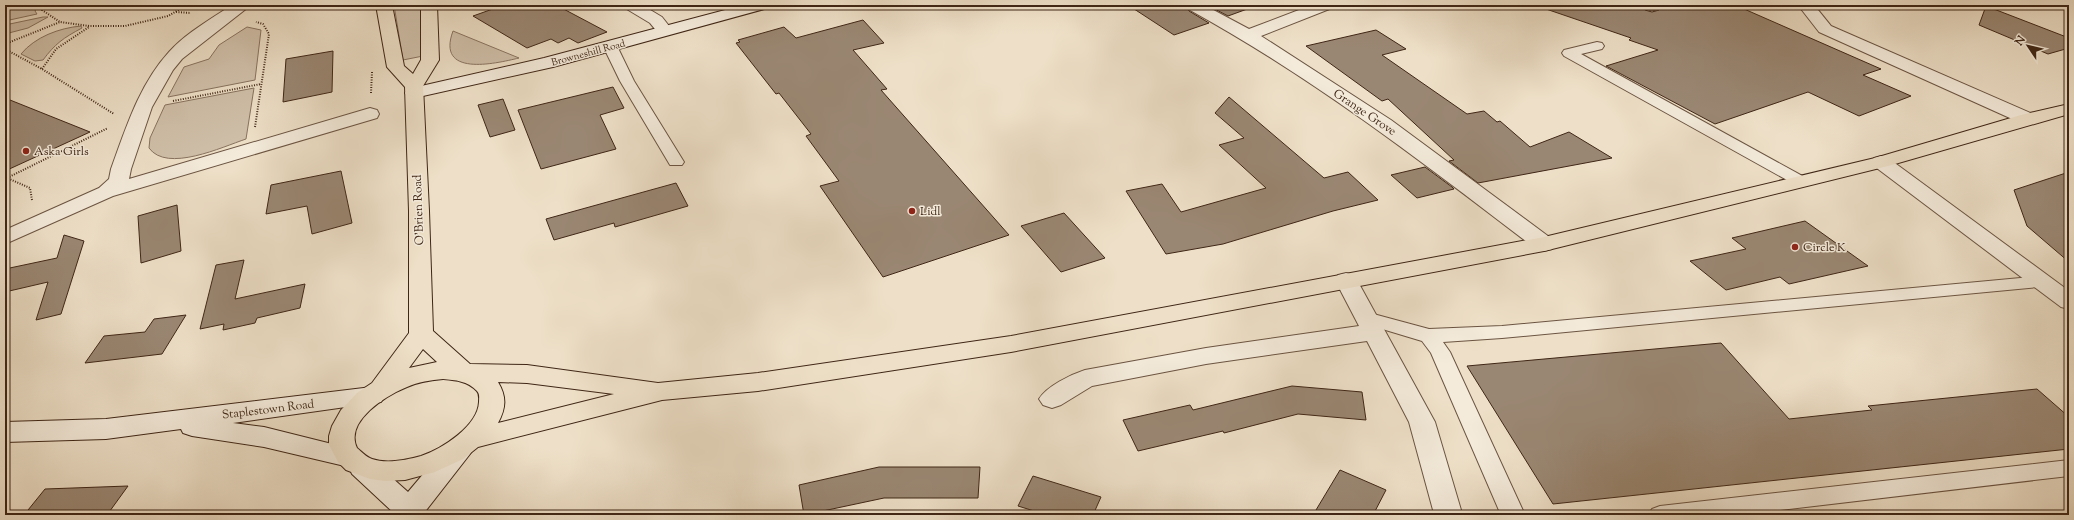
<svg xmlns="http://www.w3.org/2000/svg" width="2074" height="520" viewBox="0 0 2074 520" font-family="'Sorts Mill Goudy',serif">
<rect width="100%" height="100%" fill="#eee0c8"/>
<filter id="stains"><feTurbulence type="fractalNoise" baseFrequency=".005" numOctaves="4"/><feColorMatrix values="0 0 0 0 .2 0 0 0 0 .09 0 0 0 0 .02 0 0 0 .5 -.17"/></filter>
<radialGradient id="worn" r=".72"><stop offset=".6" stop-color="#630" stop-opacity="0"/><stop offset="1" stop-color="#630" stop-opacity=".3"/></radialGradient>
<!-- green -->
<path fill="#d0c0aa" stroke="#887360" d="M 5,5 L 38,5 L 35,11 L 37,14 L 5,21 Z
M 394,5 L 421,5 L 423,56 L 403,60 Z
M 43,17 L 48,17 L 28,28 L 5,34 L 5,25 Z
M 81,26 L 82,28 C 63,38 55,44 43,60 L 35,61 L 21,54 C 35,37 59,28 81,26 Z
M 247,27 L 261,30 L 255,80 L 168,97 L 184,67 L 209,59 L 219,45 Z
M 453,31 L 519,58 C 494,64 436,77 453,31 Z
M 254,88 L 246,139 C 222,147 167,173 149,148 L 150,138 L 165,105 Z"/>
<!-- building -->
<path fill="#9a8773" stroke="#3f2616" d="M 504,5 L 556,5 L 607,32 L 578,43 L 569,38 L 558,43 L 551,39 L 527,48 L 473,16 Z
M 1128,5 L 1187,5 L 1189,11 L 1209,23 L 1174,35 Z
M 1207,5 L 1249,5 L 1250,8 L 1228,16 Z
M 1546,5 L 1642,5 L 1645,10 L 1652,12 L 1659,10 L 1662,5 L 1735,5 L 1881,69 L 1863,75 L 1911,96 L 1859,116 L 1808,92 L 1715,124 L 1606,66 L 1658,50 L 1629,40 L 1631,38 L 1546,9 Z
M 1986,6 L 2069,38 L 2069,48 L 2048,54 L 1979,25 Z
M 863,20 L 884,43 L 853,50 L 887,89 L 881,90 L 1009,235 L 883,277 L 820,186 L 839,181 L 806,136 L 811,134 L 779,93 L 776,94 L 736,43 L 740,42 L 738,40 L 784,27 L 796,38 Z
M 1376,30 L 1406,49 L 1382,55 L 1467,114 L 1484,111 L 1497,122 L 1500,121 L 1530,147 L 1569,132 L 1612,158 L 1478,183 L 1449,161 L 1454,160 L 1388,99 L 1382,101 L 1306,46 Z
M 333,51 L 332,92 L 283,102 L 286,59 Z
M 613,87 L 624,108 L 600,115 L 616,149 L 541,169 L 518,110 Z
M 1229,97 L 1324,178 L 1348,172 L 1378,200 L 1333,211 L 1223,244 L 1166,254 L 1126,191 L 1162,184 L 1181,212 L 1266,188 L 1219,145 L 1244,138 L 1215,113 Z
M 5,98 L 90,132 L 5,171 Z
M 503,99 L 515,130 L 490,137 L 478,105 Z
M 1425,167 L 1452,187 L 1454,189 L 1417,198 L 1391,175 Z
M 341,171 L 352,223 L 312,234 L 307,206 L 266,214 L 271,185 Z
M 2069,172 L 2069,262 L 2027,226 L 2014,190 Z
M 676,183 L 688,206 L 615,227 L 614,223 L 554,240 L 546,219 Z
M 177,205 L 181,251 L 141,263 L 138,216 Z
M 1064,213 L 1105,258 L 1061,272 L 1021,226 Z
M 1805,221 L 1868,266 L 1789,284 L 1780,277 L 1726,290 L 1690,261 L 1746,249 L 1732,238 Z
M 64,235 L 84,241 L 61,314 L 36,320 L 48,282 L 5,292 L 5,269 L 57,258 Z
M 244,260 L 235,299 L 305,284 L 300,308 L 257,318 L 255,323 L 223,330 L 224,324 L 200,329 L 216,265 Z
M 186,315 L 162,354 L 85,363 L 104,336 L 145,332 L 154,319 Z
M 1721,343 L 1789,419 L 1872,410 L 1868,406 L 2037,389 L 2069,417 L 2069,449 L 1553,504 L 1467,366 Z
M 1292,386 L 1362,392 L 1366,420 L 1298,414 L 1224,433 L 1223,431 L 1138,451 L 1123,420 L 1190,405 L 1193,410 Z
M 879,467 L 980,467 L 978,498 L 884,498 L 804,515 L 799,485 Z
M 1340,470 L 1386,490 L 1373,515 L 1313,515 Z
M 1033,476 L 1101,497 L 1093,515 L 1047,515 L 1018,506 Z
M 128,486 L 107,515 L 24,515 L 45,489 Z"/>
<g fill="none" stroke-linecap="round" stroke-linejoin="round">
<defs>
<path id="lane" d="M 610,42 L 615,43 L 617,46 L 634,81 L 684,162 L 682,165 L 670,165 L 620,81 L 603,46 L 605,43 Z
M 1597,42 L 1602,43 L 1604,46 L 1602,49 L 1581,54 L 1806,178 L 1808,181 L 1806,184 L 1794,184 L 1564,56 L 1562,53 L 1564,50 Z
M 2042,276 L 2049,278 L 2051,282 L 2049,286 L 1502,338 L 1443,342 L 1450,352 L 1525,515 L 1501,515 L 1431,353 L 1422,341 L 1359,322 L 1356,318 L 1359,314 L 1366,312 L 1429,329 L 1502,326 Z
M 2069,460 L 2069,476 L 1738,515 L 1648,515 L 1652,509 L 1660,506 Z"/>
<path id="street" d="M 232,5 L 251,5 L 182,59 L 173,70 L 152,107 L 131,169 L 129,179 L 370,108 L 377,110 L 379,114 L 377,118 L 113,196 L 5,244 L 5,230 L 99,188 L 109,179 L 111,169 C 126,128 139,85 169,52 C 186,33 211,19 232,5 Z
M 623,5 L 642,5 L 662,17 L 673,31 L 671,34 L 659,34 L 650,23 L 625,8 Z
M 1189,5 L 1204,5 L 1249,29 L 1312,5 L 1334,5 L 1332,8 L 1261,36 L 1391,120 L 1552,239 L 1555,244 L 1552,249 L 1544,251 L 1536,249 C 1425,164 1314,78 1190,10 L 1188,7 Z
M 1643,5 L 1660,5 L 1661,6 L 1659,9 C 1652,11 1647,11 1643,5 Z
M 1798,5 L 1814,5 L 1831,26 L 2035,115 L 2037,119 L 2035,123 L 2028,125 L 2021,123 L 1819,32 Z
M 1881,156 L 1888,158 L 2069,291 L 2069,309 L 2061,307 L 1874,166 L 1871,162 L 1874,158 Z
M 1346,273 L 1354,275 L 1357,280 L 1435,422 L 1461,510 L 1459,515 L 1431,515 L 1433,510 L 1409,422 L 1367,341 L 1206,364 L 1092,386 L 1061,405 L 1052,408 L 1043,405 L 1039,399 C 1047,386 1070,375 1085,370 L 1206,348 L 1359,326 L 1335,280 L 1338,275 Z"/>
<path id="secondary" d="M 744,5 L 770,5 L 768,8 L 553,67 L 414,98 L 408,97 L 405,93 L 408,89 L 544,58 Z
M 372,387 L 381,390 L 385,396 L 381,402 L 233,423 L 264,427 L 356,450 L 360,457 L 372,460 L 408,492 L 452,440 L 461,437 L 470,440 L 474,447 L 470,454 L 424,513 L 424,515 L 396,515 L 352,474 L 349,467 L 264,447 L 192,436 L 183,433 L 181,429 L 106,439 L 5,442 L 5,422 L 106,419 Z"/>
<path id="primary" d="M 376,5 L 392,5 L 404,66 L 413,74 L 421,60 L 421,5 L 437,5 L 439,60 L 423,86 L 429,211 L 433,331 L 470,364 L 527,365 L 658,383 L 758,373 L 1011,336 L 1544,237 L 1875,158 L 2021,115 L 2069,104 L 2069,114 L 1888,166 L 1544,251 L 1011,352 L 758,391 L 662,400 L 478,447 L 463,459 L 435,472 L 405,480 L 385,481 L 370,479 L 346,470 L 338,462 L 329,445 L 329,436 L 332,426 L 341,410 L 357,393 L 372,383 L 409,333 L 409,211 L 405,87 L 387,67 ZM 423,349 L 437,362 L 409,368 ZM 443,379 C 455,380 468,381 477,391 C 480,394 479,398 479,402 C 478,426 442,449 421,456 C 407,460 386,464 372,459 C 366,457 362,452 357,448 C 344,421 387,395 407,387 C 418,382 431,380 443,379 ZM 498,382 L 527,383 L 614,394 L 498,423 C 506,408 507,397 498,382 Z"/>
</defs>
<!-- lane casing -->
<use href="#lane" stroke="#6b5442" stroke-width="2"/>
<!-- street casing -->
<use href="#street" stroke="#6b5442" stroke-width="2"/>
<!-- secondary casing -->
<use href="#secondary" stroke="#3f2616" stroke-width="2"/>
<!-- primary casing -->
<use href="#primary" stroke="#3f2616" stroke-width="2"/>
<!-- path -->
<path stroke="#3f2616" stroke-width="2" stroke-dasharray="1 1.5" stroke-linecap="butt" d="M 43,5 L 42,10 L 60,22 L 89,26 L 125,26 L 168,16 L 187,5
M 176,12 L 191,13
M 5,44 L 60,22
M 5,49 L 42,69 L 114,114
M 42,69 L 56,49 L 89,27
M 371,93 L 372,72
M 173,101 L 261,84
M 255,127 L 269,34 L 263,24 L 256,22
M 32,200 L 30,188 L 7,178 L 108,128"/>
<!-- lane -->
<use href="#lane" fill="#f4ebdb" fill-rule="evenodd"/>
<!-- street -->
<use href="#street" fill="#f4ebdb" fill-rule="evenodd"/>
<!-- secondary -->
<use href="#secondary" fill="#f4ebdb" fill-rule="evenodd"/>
<!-- primary -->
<use href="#primary" fill="#eee0c8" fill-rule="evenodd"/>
</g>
<!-- markers -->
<g fill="#8f2418" stroke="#f4ebdb" stroke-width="1.5">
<circle cx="26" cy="151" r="4"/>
<circle cx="912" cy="211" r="4"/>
<circle cx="1795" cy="247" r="4"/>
</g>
<g text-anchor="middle" stroke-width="3" stroke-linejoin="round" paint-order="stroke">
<!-- far-street labels -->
<g font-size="10" fill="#3f2616" stroke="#f4ebdb">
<text transform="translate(588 52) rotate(-15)" y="4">Browneshill Road</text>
</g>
<!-- street labels -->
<g font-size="12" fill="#3f2616" stroke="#f4ebdb">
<text transform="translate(1365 112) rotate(34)" y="4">Grange Grove</text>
<text transform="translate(418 210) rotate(-92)" y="4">O'Brien Road</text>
<text transform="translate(268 409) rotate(-7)" y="4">Staplestown Road</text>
</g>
<!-- poi labels -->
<g font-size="12" fill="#3f2616" stroke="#f4ebdb" text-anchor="start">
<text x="34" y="155">Aska Girls</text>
<text x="920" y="215">Lidl</text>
<text x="1803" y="251">Circle K</text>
</g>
</g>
<!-- margin -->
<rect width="2074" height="520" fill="none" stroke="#eee0c8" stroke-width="20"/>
<rect x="6" y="6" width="2062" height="508" fill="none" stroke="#3f2616" stroke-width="2"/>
<rect x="10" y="10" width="2054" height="500" fill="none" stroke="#3f2616"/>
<!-- north arrow -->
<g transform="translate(2028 46) rotate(305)" stroke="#f4ebdb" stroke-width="3" paint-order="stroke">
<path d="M0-3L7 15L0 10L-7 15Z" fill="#3f2616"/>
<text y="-6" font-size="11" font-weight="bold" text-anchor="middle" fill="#3f2616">N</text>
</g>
<rect width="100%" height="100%" filter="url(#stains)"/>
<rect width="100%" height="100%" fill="url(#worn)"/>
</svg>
